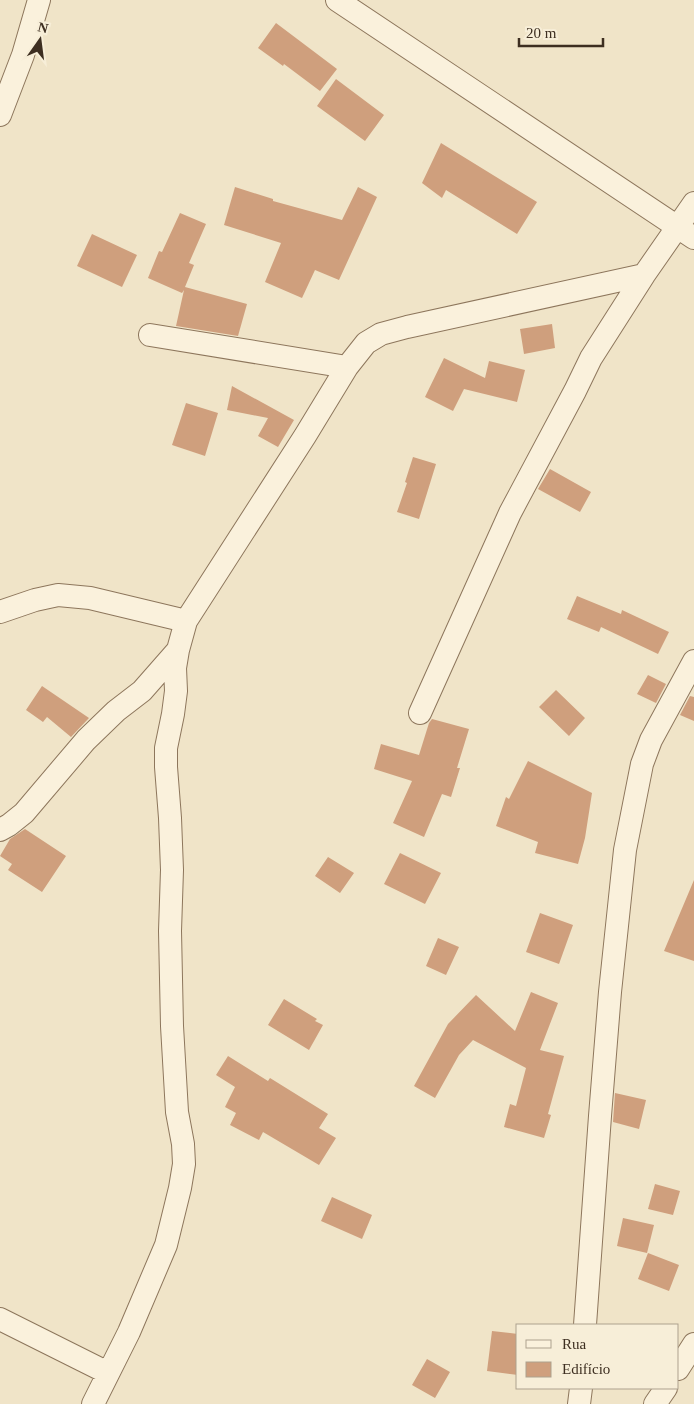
<svg xmlns="http://www.w3.org/2000/svg" width="694" height="1404" viewBox="0 0 694 1404" font-family="'Times New Roman',serif">
<rect width="100%" height="100%" fill="#f0e4c8"/>
<!-- building -->
<path fill="#cf9f7d" d="M 276,23 L 337,69 L 320,91 L 284,64 L 283,66 L 258,48 Z
M 336,79 L 384,115 L 365,141 L 317,106 Z
M 441,143 L 537,202 L 517,234 L 446,190 L 442,198 L 422,183 Z
M 235,187 L 273,199 L 273,201 L 342,220 L 358,187 L 377,197 L 339,280 L 315,270 L 302,298 L 265,282 L 281,243 L 224,225 Z
M 180,213 L 206,224 L 189,263 L 194,265 L 185,287 L 247,304 L 238,336 L 176,326 L 184,290 L 182,293 L 148,278 L 159,251 L 162,252 Z
M 92,234 L 137,255 L 122,287 L 77,266 Z
M 552,324 L 555,348 L 524,354 L 520,329 Z
M 444,358 L 485,378 L 489,361 L 525,370 L 517,402 L 464,389 L 453,411 L 425,397 Z
M 232,386 L 294,420 L 278,447 L 258,436 L 268,418 L 227,410 Z
M 186,403 L 218,413 L 205,456 L 172,445 Z
M 413,457 L 436,464 L 419,519 L 397,512 L 407,483 L 405,482 Z
M 550,469 L 591,492 L 580,512 L 538,489 Z
M 577,596 L 621,614 L 622,610 L 669,632 L 658,654 L 601,627 L 599,632 L 567,619 Z
M 648,675 L 666,684 L 656,703 L 637,694 Z
M 42,686 L 89,718 L 71,737 L 47,717 L 43,722 L 26,710 Z
M 556,690 L 585,718 L 569,736 L 539,707 Z
M 690,696 L 694,697 L 694,721 L 680,715 Z
M 432,719 L 469,729 L 457,768 L 460,768 L 451,797 L 442,794 L 424,837 L 393,823 L 412,781 L 374,769 L 381,744 L 419,755 L 429,723 Z
M 528,761 L 592,793 L 585,838 L 578,864 L 535,853 L 538,842 L 496,826 L 506,797 L 509,799 Z
M 25,829 L 66,856 L 42,892 L 8,870 L 12,864 L 0,856 L 10,839 Z
M 400,853 L 441,873 L 425,904 L 384,884 Z
M 328,857 L 354,873 L 340,893 L 315,876 Z
M 694,880 L 694,961 L 664,951 Z
M 540,913 L 573,925 L 559,964 L 526,952 Z
M 438,938 L 459,947 L 446,975 L 426,966 Z
M 531,992 L 558,1003 L 540,1050 L 564,1056 L 548,1114 L 551,1115 L 544,1138 L 504,1127 L 510,1104 L 516,1106 L 526,1068 L 473,1040 L 459,1055 L 435,1098 L 414,1086 L 448,1024 L 476,995 L 515,1031 Z
M 284,999 L 317,1019 L 315,1021 L 323,1025 L 309,1050 L 268,1025 Z
M 228,1056 L 268,1081 L 270,1078 L 328,1114 L 319,1128 L 336,1138 L 319,1165 L 263,1132 L 259,1140 L 230,1125 L 236,1113 L 225,1107 L 235,1087 L 216,1075 Z
M 615,1093 L 646,1100 L 639,1129 L 613,1122 Z
M 655,1184 L 680,1191 L 673,1215 L 648,1209 Z
M 332,1197 L 372,1215 L 362,1239 L 321,1221 Z
M 623,1218 L 654,1225 L 647,1253 L 617,1246 Z
M 648,1253 L 679,1265 L 669,1291 L 638,1279 Z
M 492,1331 L 518,1334 L 518,1375 L 487,1371 Z
M 427,1359 L 450,1372 L 435,1398 L 412,1385 Z"/>
<g fill="none" stroke-linecap="round" stroke-linejoin="round">
<defs>
<path id="street" d="M 337,0 L 694,238
M 0,115 L 23,55 L 39,0
M 150,335 L 347,367
M 0,612 L 35,600 L 58,595 L 90,598 L 186,621
M 420,713 L 510,513 L 575,391 L 591,358 L 644,275 L 694,203
M 0,830 L 9,825 L 24,813 L 86,740 L 116,711 L 142,691 L 178,650
M 0,1319 L 108,1373
M 585,1325 L 600,1116 L 610,992 L 625,850 L 642,764 L 651,740 L 694,661
M 678,1369 L 694,1344
M 93,1404 L 129,1332 L 166,1245 L 180,1188 L 184,1164 L 183,1144 L 177,1112 L 172,1026 L 170,931 L 172,870 L 170,818 L 166,767 L 166,748 L 173,714 L 176,691 L 175,668 L 178,650 L 186,621 L 305,436 L 347,367 L 366,343 L 381,334 L 407,327 L 644,275
M 579,1404 L 581,1388
M 655,1404 L 666,1388"/>
</defs>
<!-- street casing -->
<use href="#street" stroke="#8d765c" stroke-width="24"/>
<!-- street -->
<use href="#street" stroke="#faf1dc" stroke-width="22"/>
</g>
<!-- legend -->
<rect x="516" y="1324" width="162" height="65" fill="#f7eed8" stroke="#ada18e"/>
<rect x="526" y="1340" width="25" height="8" fill="#faf1dc" stroke="#ada18e"/>
<text x="562" y="1349" font-size="15" fill="#3d2e20">Rua</text>
<rect x="526" y="1362" width="25" height="15" fill="#cf9f7d" stroke="#ada18e"/>
<text x="562" y="1374" font-size="15" fill="#3d2e20">Edifício</text>
<!-- north arrow -->
<g transform="translate(40 40) rotate(14)" stroke="#f7eed8" stroke-width="4" paint-order="stroke">
<path d="M0-4L9 19L0 12L-9 19Z" fill="#3d2e20"/>
<text y="-8" font-size="14" font-weight="bold" text-anchor="middle" fill="#3d2e20">N</text>
</g>
<!-- scale -->
<path d="M519 38v8h84v-8" fill="none" stroke="#3d2e20" stroke-width="2.5"/>
<text x="526" y="38" font-size="15" fill="#3d2e20" stroke="#f7eed8" stroke-width="4" paint-order="stroke">20 m</text>
</svg>
